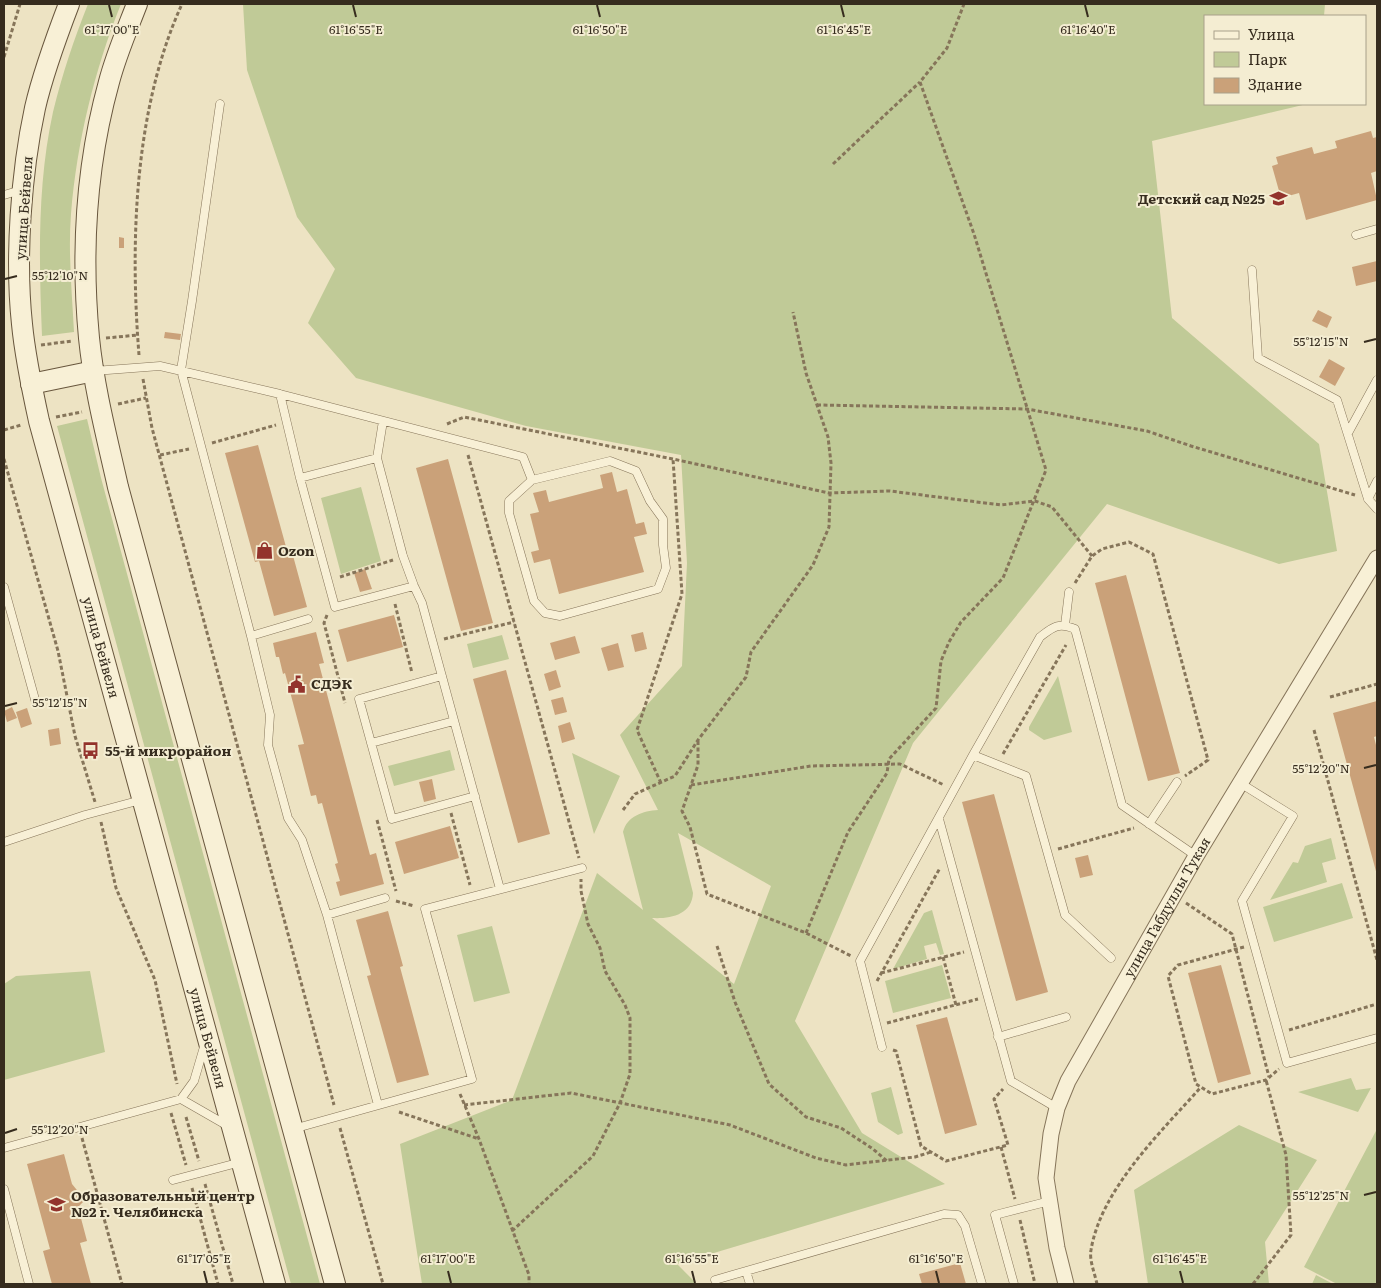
<svg xmlns="http://www.w3.org/2000/svg" width="1381" height="1288" viewBox="0 0 1381 1288" font-family="Literata,serif">
<rect width="100%" height="100%" fill="#ede3c3"/>
<!-- green -->
<path fill="#c0ca97" fill-rule="evenodd" d="M 88,4 L 121,4 C 94,71 77,142 71,214 C 68,253 72,293 74,332 L 42,336 C 39,262 37,185 53,112 C 62,75 74,39 88,4 Z
M 243,4 L 1325,4 L 1324,16 L 1205,16 L 1205,104 L 1307,104 L 1152,141 L 1172,318 L 1319,444 L 1337,551 L 1279,564 L 1107,504 L 913,743 L 795,1021 L 862,1133 L 945,1184 L 677,1264 L 697,1284 L 422,1284 L 400,1144 L 512,1100 L 597,873 L 643,910 L 623,832 C 627,816 643,811 658,810 L 620,735 L 682,666 L 687,563 L 681,455 L 526,426 L 356,378 L 308,323 L 335,269 L 297,217 L 247,70 ZM 678,833 L 771,886 L 734,984 L 652,918 C 670,919 692,915 693,893 Z
M 87,419 L 101,478 L 320,1284 L 291,1284 L 57,426 Z
M 361,487 L 381,561 L 341,574 L 321,498 Z
M 502,635 L 509,659 L 473,668 L 467,644 Z
M 1058,676 L 1072,732 L 1044,740 L 1029,730 L 1029,727 Z
M 450,750 L 455,770 L 394,786 L 388,766 Z
M 572,753 L 620,776 L 594,834 Z
M 1331,838 L 1336,859 L 1322,863 L 1327,882 L 1270,900 L 1293,862 L 1298,863 L 1305,846 Z
M 1342,883 L 1353,918 L 1274,942 L 1263,907 Z
M 932,910 L 944,954 L 940,955 L 936,943 L 924,946 L 927,959 L 893,969 L 924,913 Z
M 492,926 L 510,993 L 474,1002 L 457,935 Z
M 942,965 L 951,998 L 893,1013 L 885,981 Z
M 90,971 L 105,1052 L 4,1080 L 4,984 L 16,976 Z
M 1351,1078 L 1356,1090 L 1371,1088 L 1358,1112 L 1298,1092 Z
M 891,1087 L 903,1133 L 898,1135 L 878,1122 L 871,1093 Z
M 1239,1125 L 1317,1160 L 1265,1242 L 1269,1284 L 1148,1284 L 1134,1190 Z
M 1377,1129 L 1377,1284 L 1337,1284 L 1304,1267 Z
M 1316,1275 L 1333,1284 L 1312,1284 Z"/>
<!-- building -->
<path fill="#caa179" d="M 1371,131 L 1373,138 L 1377,137 L 1377,171 L 1371,173 L 1377,200 L 1306,220 L 1299,193 L 1281,198 L 1272,166 L 1278,164 L 1276,157 L 1312,147 L 1314,154 L 1337,148 L 1335,141 Z
M 119,237 L 124,238 L 124,248 L 119,248 Z
M 1377,261 L 1377,281 L 1356,286 L 1352,267 Z
M 1318,310 L 1332,317 L 1327,328 L 1312,321 Z
M 165,332 L 181,334 L 180,340 L 164,338 Z
M 1329,359 L 1345,368 L 1335,386 L 1319,377 Z
M 258,445 L 288,554 L 292,552 L 307,607 L 274,616 L 259,561 L 255,562 L 225,453 Z
M 448,459 L 493,623 L 461,631 L 416,468 Z
M 612,472 L 617,492 L 627,489 L 636,524 L 644,522 L 647,534 L 634,537 L 644,572 L 559,594 L 550,559 L 534,563 L 531,552 L 539,550 L 530,514 L 539,512 L 533,493 L 546,490 L 549,502 L 603,488 L 600,475 Z
M 365,569 L 372,589 L 360,592 L 354,573 Z
M 1126,575 L 1180,773 L 1148,781 L 1095,583 Z
M 394,615 L 403,647 L 347,662 L 338,630 Z
M 316,632 L 324,663 L 319,664 L 370,855 L 376,853 L 384,884 L 340,896 L 336,882 L 340,881 L 335,864 L 338,863 L 322,803 L 318,804 L 316,795 L 311,796 L 298,745 L 304,744 L 285,673 L 283,674 L 279,657 L 276,657 L 273,643 Z
M 643,632 L 647,649 L 635,652 L 631,635 Z
M 575,636 L 580,653 L 555,660 L 550,643 Z
M 618,643 L 624,667 L 608,671 L 601,648 Z
M 506,670 L 550,834 L 518,843 L 473,679 Z
M 556,670 L 561,687 L 549,691 L 544,674 Z
M 563,697 L 567,712 L 555,715 L 551,700 Z
M 1377,701 L 1377,736 L 1374,737 L 1377,749 L 1377,875 L 1333,713 Z
M 12,707 L 17,718 L 7,722 L 4,711 Z
M 27,708 L 32,724 L 21,728 L 16,712 Z
M 570,722 L 575,739 L 562,743 L 558,726 Z
M 59,728 L 61,744 L 50,746 L 48,730 Z
M 432,779 L 436,799 L 424,802 L 419,782 Z
M 994,794 L 1048,992 L 1016,1001 L 962,802 Z
M 450,826 L 459,858 L 404,874 L 395,842 Z
M 1088,855 L 1093,875 L 1080,878 L 1075,858 Z
M 388,911 L 403,966 L 400,967 L 429,1075 L 397,1083 L 367,976 L 371,975 L 356,920 Z
M 1221,965 L 1251,1074 L 1218,1083 L 1188,973 Z
M 947,1017 L 977,1125 L 945,1134 L 916,1025 Z
M 64,1154 L 72,1184 L 85,1200 L 78,1207 L 87,1241 L 80,1243 L 91,1284 L 52,1284 L 43,1251 L 50,1249 L 27,1164 Z
M 960,1263 L 966,1284 L 922,1284 L 919,1274 Z"/>
<g fill="none" stroke-linecap="round" stroke-linejoin="round">
<defs>
<path id="service" d="M 220,104 L 192,301 L 181,370 L 251,636 L 270,715 L 268,745 L 288,818 L 302,840 L 327,915 L 378,1105
M 4,195 L 21,190
M 1356,235 L 1377,229
M 1252,270 L 1258,358 L 1337,400 L 1368,499 L 1377,509
M 94,371 L 160,366 L 280,394 L 523,457 L 532,480 L 610,461 L 636,471 L 650,501 L 663,519 L 663,545 L 666,568 L 658,589 L 560,616 L 545,613 L 534,601 L 509,513 L 509,501 L 532,480
M 280,394 L 300,478 L 335,607 L 414,586
M 383,421 L 377,458 L 403,556 L 414,586 L 422,603 L 500,889
M 1348,433 L 1377,380
M 300,478 L 377,458
M 1368,499 L 1377,481
M 4,587 L 36,703
M 1065,625 L 1069,592
M 251,636 L 308,619
M 442,676 L 359,699 L 392,819 L 475,796
M 371,743 L 454,721
M 973,755 L 1026,776 L 1065,915 L 1111,958
M 1240,783 L 1293,816 L 1242,901 L 1287,1063 L 1377,1038
M 939,819 L 1011,1081 L 1057,1108
M 1149,824 L 1177,782
M 4,842 L 85,815 L 141,800
M 327,915 L 385,898
M 998,1037 L 1066,1017
M 882,1047 L 860,961 L 973,755 L 1040,637 C 1053,627 1058,622 1075,629 L 1122,805 L 1196,856
M 181,1099 L 194,1081 L 204,1047
M 293,1129 L 472,1079 L 425,909 L 582,868
M 4,1148 L 181,1099 L 228,1126
M 173,1180 L 241,1162
M 4,1189 L 29,1284
M 746,1271 L 750,1284
M 715,1280 L 944,1214 L 958,1215 L 965,1226 L 982,1284
M 1014,1284 L 995,1215 L 1050,1201"/>
<g id="minor">
<path id="s1" d="M 1066,1284 L 1057,1248 L 1046,1178 L 1051,1134 L 1057,1108 L 1068,1081 L 1196,856 L 1377,558"/>
</g>
<g id="secondary">
<path id="s2" d="M 69,4 C 56,38 43,73 35,108 C 21,173 15,258 22,324 C 25,356 32,389 39,421 L 275,1284"/>
<path d="M 137,4 C 127,30 116,55 109,82 C 86,165 81,252 89,338 C 94,388 107,438 118,487 L 335,1284"/>
<path d="M 31,384 L 94,371"/>
</g>
</defs>
<!-- service casing -->
<use href="#service" stroke="#86755a" stroke-width="9"/>
<!-- minor casing -->
<use href="#minor" stroke="#86755a" stroke-width="17"/>
<!-- secondary casing -->
<use href="#secondary" stroke="#68563d" stroke-width="22"/>
<!-- path -->
<path stroke="#86755a" stroke-width="3" stroke-dasharray="4 2.5" stroke-linecap="butt" d="M 4,57 L 20,4
M 833,164 L 920,82
M 106,338 L 138,335
M 41,345 L 72,341
M 139,355 C 130,242 134,109 182,4
M 143,379 L 152,428 L 334,1105
M 118,404 L 146,398
M 817,405 L 1027,409 L 1147,431 L 1191,446 L 1355,495
M 56,417 L 82,412
M 447,424 L 464,417 L 673,459 L 829,493 L 890,491 L 1001,505 L 1035,501 L 1052,507 L 1092,556
M 4,430 L 21,425
M 212,443 L 276,425
M 160,455 L 189,449
M 468,455 L 579,858
M 4,459 L 58,651 L 75,736 L 95,802
M 340,577 L 393,560
M 1075,583 L 1092,556 L 1102,549 L 1129,542 L 1153,554 L 1208,760 L 1185,776
M 395,604 L 412,673
M 327,615 L 324,623 L 345,703
M 444,639 L 514,622
M 1330,697 L 1377,684
M 1314,730 L 1377,960
M 698,741 L 698,765 L 682,811 L 690,827 L 707,894 L 806,933 L 851,956
M 1003,754 L 1066,645
M 661,783 L 637,730 L 682,594 L 673,459
M 691,785 L 811,766 L 900,764 L 944,785
M 623,810 L 635,794 L 675,776 L 698,740 L 746,677 L 751,652 L 813,565 L 829,527 L 831,463 L 828,437 L 806,373 L 793,312
M 451,813 L 470,885
M 377,820 L 396,891
M 101,822 L 116,888 L 155,980 L 177,1084
M 1058,849 L 1134,828
M 396,901 L 414,906
M 1186,903 L 1232,934 L 1269,1077
M 806,933 L 848,832 L 887,773 L 889,759 L 936,708 L 941,661 L 949,642 L 961,622 L 1003,578 L 1046,470 L 974,234 L 920,82 L 947,48 L 964,4
M 717,946 L 735,1002 L 769,1084 L 806,1117 L 841,1128 L 873,1149 L 887,1161
M 1244,947 L 1178,965 L 1168,976 L 1196,1084 L 1212,1094 L 1266,1080 L 1279,1069
M 943,957 L 956,1005
M 881,973 L 964,952
M 877,981 L 940,868
M 887,1023 L 978,999
M 1289,1030 L 1377,1004
M 893,1050 L 896,1051 L 921,1146 L 946,1161 L 1008,1145 L 994,1099 L 1003,1089
M 460,1094 L 479,1139 L 529,1275 L 529,1284
M 464,1105 L 571,1093 L 730,1125 L 816,1158 L 846,1165 L 915,1157 L 931,1152
M 399,1112 L 479,1139
M 171,1113 L 186,1165
M 186,1117 L 199,1161
M 340,1128 L 383,1284
M 82,1138 L 122,1284
M 1001,1147 L 1015,1199
M 205,1184 L 233,1284
M 192,1188 L 218,1284
M 1020,1220 L 1035,1284
M 512,1231 L 593,1156 L 620,1103 L 630,1074 L 630,1018 L 625,1005 L 605,971 L 600,948 L 588,924 L 581,891 L 581,879
M 1097,1284 C 1095,1274 1089,1260 1091,1250 C 1101,1189 1161,1132 1201,1087
M 1253,1284 L 1291,1235 L 1286,1155 L 1266,1080"/>
<!-- service -->
<use href="#service" stroke="#f8f0d6" stroke-width="8"/>
<!-- minor -->
<use href="#minor" stroke="#f8f0d6" stroke-width="15"/>
<!-- secondary -->
<use href="#secondary" stroke="#f8f0d6" stroke-width="20"/>
</g>
<!-- ticks -->
<path fill="none" stroke="#362c1e" stroke-width="2" d="M 109,5 L 112,17M 353,5 L 356,17M 597,5 L 600,17M 841,5 L 844,17M 1085,5 L 1088,17M 5,279 L 17,276M 1364,342 L 1376,339M 5,706 L 17,703M 1364,768 L 1376,765M 5,1133 L 17,1129M 1364,1195 L 1376,1192M 204,1271 L 207,1283M 448,1271 L 451,1283M 692,1271 L 695,1283M 936,1271 L 939,1283M 1180,1271 L 1183,1283"/>
<!-- icons -->
<defs>
<symbol id="school-bare" viewBox="-9 -9 18 18"><path d="M0-5L7-2L0 1L-7-2ZM-4 1L0 2.5L4 1V4Q0 6-4 4Z" fill="#93332c" stroke="#f4edd2" stroke-width="2.5" paint-order="stroke"/></symbol>
<symbol id="shop-bare" viewBox="-9 -9 18 18"><path d="M-5-2.5h2.3a2.7 3.5 0 0 1 5.4 0H5L5.5 6h-11ZM-1.5-2.5h3a1.5 2.3 0 0 0-3 0Z" fill="#93332c" stroke="#f4edd2" stroke-width="2.5" paint-order="stroke"/></symbol>
<symbol id="civic-bare" viewBox="-9 -9 18 18"><path d="M-.6-6.5H3V-4.5H.6V-3L4-1V1h2V6H-6V1h2V-1L-.6-3ZM-1.2 2.5V6h2.4V2.5Z" fill="#93332c" stroke="#f4edd2" stroke-width="2.5" paint-order="stroke"/></symbol>
<symbol id="bus-bare" viewBox="-9 -9 18 18"><path d="M-5-6H5V4H4V6H2V4H-2V6H-4V4H-5ZM-3.5-4V0h7V-4ZM-3.5 1.2v1.5H-2V1.2ZM2 1.2v1.5H3.5V1.2Z" fill="#93332c" stroke="#f4edd2" stroke-width="2.5" paint-order="stroke"/></symbol>
</defs>
<g fill-rule="evenodd">
<use href="#school-bare" x="1266" y="186" width="25" height="25"/>
<use href="#shop-bare" x="252" y="538" width="25" height="25"/>
<use href="#civic-bare" x="284" y="672" width="25" height="25"/>
<use href="#bus-bare" x="78" y="738" width="25" height="25"/>
<use href="#school-bare" x="44" y="1192" width="25" height="25"/>
</g>
<g text-anchor="middle" stroke-width="4" stroke-linejoin="round" paint-order="stroke">
<!-- poi labels -->
<g font-size="14" font-weight="bold" fill="#362c1e" stroke="#f4edd2" text-anchor="start">
<text x="1265" y="204" text-anchor="end">Детский сад №25</text>
<text x="278" y="556">Ozon</text>
<text x="311" y="689">СДЭК</text>
<text x="105" y="756">55-й микрорайон</text>
<text x="71" y="1201">Образовательный центр<tspan x="71" dy="16">№2 г. Челябинска</tspan></text>
</g>
<!-- street labels -->
<g font-size="14" fill="#362c1e" stroke="#f4edd2">
<text transform="translate(24 208) rotate(-86)" y="5">улица Бейвеля</text>
<text dy="5" stroke="none"><textPath href="#s2" startOffset="660">улица Бейвеля</textPath></text>
<text dy="5" stroke="none"><textPath href="#s1" startOffset="408">улица Габдуллы Тукая</textPath></text>
<text dy="5" stroke="none"><textPath href="#s2" startOffset="1065">улица Бейвеля</textPath></text>
</g>
</g>
<g font-size="12" text-anchor="middle" fill="#362c1e" stroke="#f4edd2" stroke-width="4" stroke-linejoin="round" paint-order="stroke">
<text x="112" y="34">61°17'00"E</text>
<text x="356" y="34">61°16'55"E</text>
<text x="600" y="34">61°16'50"E</text>
<text x="844" y="34">61°16'45"E</text>
<text x="1088" y="34">61°16'40"E</text>
<text x="60" y="280">55°12'10"N</text>
<text x="1321" y="346">55°12'15"N</text>
<text x="60" y="707">55°12'15"N</text>
<text x="1321" y="773">55°12'20"N</text>
<text x="60" y="1134">55°12'20"N</text>
<text x="1321" y="1200">55°12'25"N</text>
<text x="204" y="1263">61°17'05"E</text>
<text x="448" y="1263">61°17'00"E</text>
<text x="692" y="1263">61°16'55"E</text>
<text x="936" y="1263">61°16'50"E</text>
<text x="1180" y="1263">61°16'45"E</text>
</g>
<!-- border -->
<rect width="1381" height="1288" fill="none" stroke="#362c1e" stroke-width="10"/>
<!-- legend -->
<rect x="1204" y="15" width="162" height="90" fill="#f4edd2" stroke="#a8a08a"/>
<rect x="1214" y="31" width="25" height="8" fill="#f8f0d6" stroke="#a8a08a"/>
<text x="1248" y="40" font-size="15" fill="#362c1e">Улица</text>
<rect x="1214" y="52" width="25" height="15" fill="#c0ca97" stroke="#a8a08a"/>
<text x="1248" y="65" font-size="15" fill="#362c1e">Парк</text>
<rect x="1214" y="78" width="25" height="15" fill="#caa179" stroke="#a8a08a"/>
<text x="1248" y="90" font-size="15" fill="#362c1e">Здание</text>
</svg>
